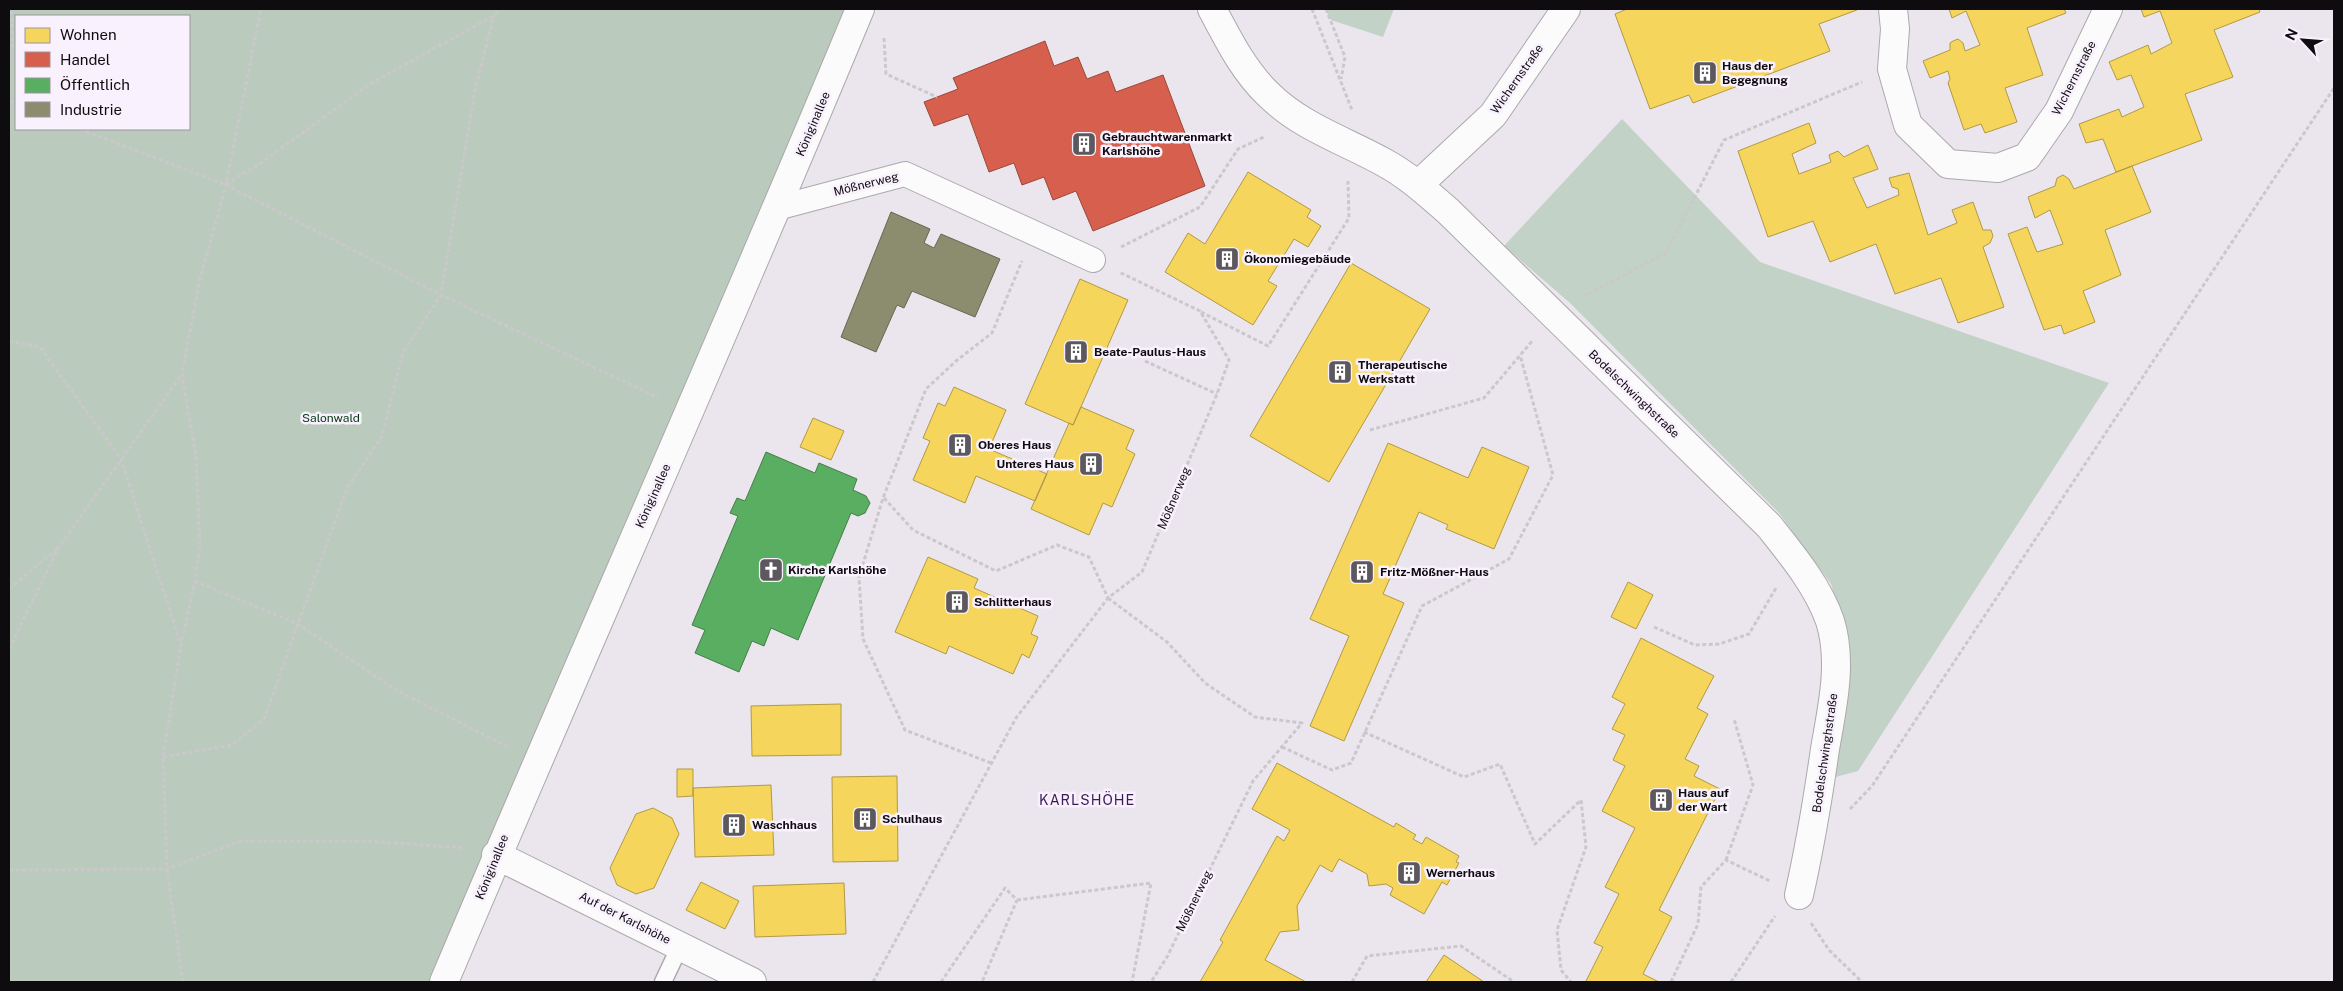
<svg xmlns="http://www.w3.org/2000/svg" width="2343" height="991" viewBox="0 0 2343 991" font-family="'Public Sans',sans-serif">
<rect width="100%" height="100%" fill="#ebe6ed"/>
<!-- green -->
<path fill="#c3d2c6" d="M 1325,9 L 1394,9 L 1383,37 L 1331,20 Z
M 1622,119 L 1760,262 L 2109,383 L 1858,771 L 1832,778 L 1849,641 L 1831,584 L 1779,513 L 1570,303 L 1504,246 Z"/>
<!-- forest -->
<path fill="#bacabd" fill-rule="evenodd" d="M 9,9 L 853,9 L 441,982 L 9,982 ZM 16,16 L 189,16 L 189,129 L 16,129 Z"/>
<!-- homes -->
<path fill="#f6d55c" stroke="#b19945" d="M 1627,9 L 1857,9 L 1857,10 L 1819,24 L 1830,51 L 1693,103 L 1689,95 L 1650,109 L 1615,14 Z
M 1949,9 L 2064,9 L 2066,13 L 2027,28 L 2043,75 L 2005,88 L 2017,122 L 1985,133 L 1981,124 L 1964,130 L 1948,83 L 1950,79 L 1948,71 L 1930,78 L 1923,61 L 1950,50 L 1950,43 L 1953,41 L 1958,39 L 1963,43 L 1965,51 L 1980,45 L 1966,11 L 1952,18 Z
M 2141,9 L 2259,9 L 2260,12 L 2214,30 L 2233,77 L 2185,94 L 2202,140 L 2116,172 L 2103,139 L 2086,143 L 2079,124 L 2119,109 L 2122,117 L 2144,107 L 2131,75 L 2117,80 L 2109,62 L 2148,45 L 2151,54 L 2172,43 L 2160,11 L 2144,17 Z
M 1809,123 L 1816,143 L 1792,154 L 1799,174 L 1831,162 L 1829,155 L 1838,151 L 1844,157 L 1868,145 L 1878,169 L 1853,178 L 1867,208 L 1899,195 L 1898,189 L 1892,187 L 1889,178 L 1909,173 L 1928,235 L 1957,223 L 1952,210 L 1973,202 L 1983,230 L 1991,230 L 1993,236 L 1990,243 L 1983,247 L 2004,307 L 1958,323 L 1941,278 L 1895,294 L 1876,244 L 1830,262 L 1813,221 L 1768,237 L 1738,151 Z
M 2132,166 L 2151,212 L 2105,230 L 2121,275 L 2083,291 L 2095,322 L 2064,334 L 2061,325 L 2044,330 L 2008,234 L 2027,227 L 2037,252 L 2063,244 L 2050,210 L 2035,218 L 2028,197 L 2055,186 L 2057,178 L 2063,175 L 2069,179 L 2074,189 Z
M 1248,172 L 1311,210 L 1307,217 L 1321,226 L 1308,247 L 1294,239 L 1268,281 L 1277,286 L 1253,325 L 1165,272 L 1188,233 L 1205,244 Z
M 1351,263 L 1430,309 L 1329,482 L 1250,436 Z
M 1080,279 L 1128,300 L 1073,425 L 1025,404 Z
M 954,387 L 1006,410 L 989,449 L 1047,474 L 1035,501 L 976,476 L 965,503 L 913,480 L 930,441 L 923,438 L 938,403 L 945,406 Z
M 1081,407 L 1134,430 L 1126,449 L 1135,454 L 1112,507 L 1103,503 L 1089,535 L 1031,509 L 1069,423 L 1073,425 Z
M 813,418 L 844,431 L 831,460 L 800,447 Z
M 1388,443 L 1468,478 L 1482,447 L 1529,467 L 1494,549 L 1446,529 L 1448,525 L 1419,512 L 1383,594 L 1404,603 L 1344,741 L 1310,726 L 1349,636 L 1310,619 Z
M 928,557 L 978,579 L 974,588 L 1038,616 L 1031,634 L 1038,637 L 1029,658 L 1022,654 L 1013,674 L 949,646 L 946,654 L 895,632 Z
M 1628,582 L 1653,595 L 1636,629 L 1611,617 Z
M 1641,638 L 1714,676 L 1697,708 L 1708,714 L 1685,759 L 1699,766 L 1694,776 L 1720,789 L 1659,910 L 1672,917 L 1643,974 L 1659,982 L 1588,982 L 1586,981 L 1603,947 L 1594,943 L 1619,894 L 1605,887 L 1635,828 L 1602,811 L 1625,766 L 1613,760 L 1625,735 L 1612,729 L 1625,704 L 1612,697 Z
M 841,704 L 841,755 L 752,756 L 751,706 Z
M 1277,763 L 1394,827 L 1396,823 L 1416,835 L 1413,839 L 1422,844 L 1426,837 L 1459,856 L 1456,862 L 1459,863 L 1447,885 L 1442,882 L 1424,914 L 1390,895 L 1393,888 L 1386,884 L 1369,886 L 1367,874 L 1339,859 L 1332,872 L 1320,865 L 1297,906 L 1299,930 L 1280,932 L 1265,960 L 1306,982 L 1200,982 L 1223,942 L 1220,940 L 1277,836 L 1284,841 L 1290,830 L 1252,809 Z
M 677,769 L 693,769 L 693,796 L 677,797 Z
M 897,776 L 898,861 L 833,862 L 832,777 Z
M 771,785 L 774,855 L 695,857 L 693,788 Z
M 653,808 L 672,818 L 679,834 L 654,888 L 636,894 L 617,885 L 610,868 L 636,814 Z
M 701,882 L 739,901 L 725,929 L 686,910 Z
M 844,883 L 846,934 L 755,937 L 753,886 Z
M 1444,955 L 1484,982 L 1426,982 Z"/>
<!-- shops -->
<path fill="#d6604d" stroke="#9a473b" d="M 1045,41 L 1054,66 L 1078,57 L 1087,79 L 1108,71 L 1116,92 L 1163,75 L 1205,186 L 1093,231 L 1076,191 L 1053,200 L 1044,177 L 1022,185 L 1014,163 L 989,172 L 968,114 L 934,126 L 924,102 L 958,89 L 953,78 Z"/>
<!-- public -->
<path fill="#5aae61" stroke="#447d49" d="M 766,452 L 815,473 L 819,463 L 857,479 L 853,490 L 866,496 L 870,503 L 865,513 L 858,516 L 851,513 L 798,640 L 771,628 L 764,646 L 752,641 L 739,672 L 695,653 L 705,630 L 692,625 L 738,516 L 730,513 L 737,498 L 745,501 Z"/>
<!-- industry -->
<path fill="#8c8c6e" stroke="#666652" d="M 891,212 L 930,229 L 924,243 L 934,248 L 941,234 L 1000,259 L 975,317 L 912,291 L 904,308 L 897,305 L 876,352 L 841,337 Z"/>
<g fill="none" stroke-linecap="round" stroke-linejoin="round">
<defs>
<path id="service" d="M 663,982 L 680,946"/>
<path id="pedestrian" d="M 777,208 L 905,174 L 1093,260"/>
<path id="minor" d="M 1212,9 C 1228,39 1243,70 1268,94 C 1301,127 1346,141 1385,163 C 1409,176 1428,194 1448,211 L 1769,526 C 1792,555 1818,586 1830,621 C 1843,662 1832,708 1825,749 C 1818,798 1810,846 1799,895
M 1893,9 L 1895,29 L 1892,69 L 1908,125 L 1948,164 L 1998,168 L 2027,157 L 2059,111 L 2108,9
M 1418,185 L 1493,115 L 1566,9
M 496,855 L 752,982
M 444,982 C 581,657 725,335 860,9"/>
</defs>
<!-- service casing -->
<use href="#service" stroke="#aca8ae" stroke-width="19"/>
<!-- pedestrian casing -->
<use href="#pedestrian" stroke="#aca8ae" stroke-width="26"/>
<!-- minor casing -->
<use href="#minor" stroke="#aca8ae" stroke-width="30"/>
<!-- path -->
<path stroke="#cac8ca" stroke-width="3" stroke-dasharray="4 2.5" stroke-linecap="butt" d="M 1312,9 L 1352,110
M 1326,9 L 1345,57 L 1341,79
M 884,38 L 886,74 L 937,97
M 9,53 L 13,44 L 11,9
M 9,101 L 16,104
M 80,129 L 226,185 L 441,295 L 659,398
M 226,184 L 258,165 L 371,83 L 494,16 L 500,9
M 1121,247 L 1200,207 L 1238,149 L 1266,136
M 1582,297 L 1666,253 L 1724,140 L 1862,82
M 1201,312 L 1268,346 L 1349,218 L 1348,181
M 9,341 L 40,347 L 121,459 L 181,645
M 1145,361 L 1217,394
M 1370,430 L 1484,398 L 1533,340
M 884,498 L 913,530 L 996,571 L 1057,545 L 1089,557 L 1108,598
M 195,581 L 298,624 L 394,689 L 510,748
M 9,589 L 57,549
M 1108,598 L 1167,642 L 1205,683 L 1255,717 L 1302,723 L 1253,781 L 1167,957 L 1151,982
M 1654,627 L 1695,645 L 1719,644 L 1749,634 L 1776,588
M 9,649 L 59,547 L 182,374
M 1364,732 L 1464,777 L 1500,764 L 1535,844 L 1581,800 L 1586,847 L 1557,930 L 1561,970 L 1571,982
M 1282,747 L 1332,770 L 1351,763 L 1422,606 L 1509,559 L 1553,475 L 1520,355
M 163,757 L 232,745 L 264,719 L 347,488 L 382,436 L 403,352 L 441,295 L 475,90 L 494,16
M 991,763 L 905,730 L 863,639 L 859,577 L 883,498 L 926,389 L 956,361 L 992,333 L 1022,261
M 1850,809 L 1872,786 L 2334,88
M 1726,860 L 1753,785 L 1734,719
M 9,870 L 167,869 L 240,841 L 368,841 L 465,848
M 1017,900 L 1151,883 L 1132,982
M 1811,923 L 1829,950 L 1862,982
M 183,982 L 167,869 L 163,757 L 181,645 L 195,581 L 200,545 L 196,457 L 182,374 L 200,279 L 226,185 L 261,9
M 873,982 L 1016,718 L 1108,598 L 1142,572 L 1217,394 L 1229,360 L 1200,311 L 1119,272
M 941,982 L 1005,888 L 1017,900 L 982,982
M 1352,982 L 1367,956 L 1461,946 L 1514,982
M 1671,982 L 1698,924 L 1701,887 L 1726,860 L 1770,881
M 1731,982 L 1775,916"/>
<!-- service -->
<use href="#service" stroke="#fcfbfc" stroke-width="16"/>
<!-- pedestrian -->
<use href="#pedestrian" stroke="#fcfbfc" stroke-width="24"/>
<!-- minor -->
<use href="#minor" stroke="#fcfbfc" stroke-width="28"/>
</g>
<!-- icons -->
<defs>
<symbol id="building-square" viewBox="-11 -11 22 22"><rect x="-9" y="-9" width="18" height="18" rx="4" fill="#5c585d" stroke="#f9f1fd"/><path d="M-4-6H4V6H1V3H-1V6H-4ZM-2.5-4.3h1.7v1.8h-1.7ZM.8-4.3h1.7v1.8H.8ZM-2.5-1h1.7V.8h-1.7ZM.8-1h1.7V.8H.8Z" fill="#fff"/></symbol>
<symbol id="church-square" viewBox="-11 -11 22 22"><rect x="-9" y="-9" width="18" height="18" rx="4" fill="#5c585d" stroke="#f9f1fd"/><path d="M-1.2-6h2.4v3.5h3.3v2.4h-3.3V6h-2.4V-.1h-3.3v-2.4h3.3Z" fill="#fff"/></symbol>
</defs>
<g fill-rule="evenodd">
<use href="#building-square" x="1691" y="59" width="28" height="28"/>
<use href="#building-square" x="1070" y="130" width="28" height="28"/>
<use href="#building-square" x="1213" y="245" width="28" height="28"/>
<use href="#building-square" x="1062" y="338" width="28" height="28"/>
<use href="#building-square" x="1326" y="358" width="28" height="28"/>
<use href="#building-square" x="946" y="431" width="28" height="28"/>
<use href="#building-square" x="1077" y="450" width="28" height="28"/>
<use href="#church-square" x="757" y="556" width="28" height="28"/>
<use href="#building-square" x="1348" y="558" width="28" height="28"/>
<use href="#building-square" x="943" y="588" width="28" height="28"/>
<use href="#building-square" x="1647" y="786" width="28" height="28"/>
<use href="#building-square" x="851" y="805" width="28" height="28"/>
<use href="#building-square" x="720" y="811" width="28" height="28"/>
<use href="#building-square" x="1395" y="859" width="28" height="28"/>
</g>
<g text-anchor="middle" stroke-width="5" stroke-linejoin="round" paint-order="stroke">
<!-- poi labels -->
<g font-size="12" font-weight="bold" fill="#0f0c10" stroke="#f9f1fd" text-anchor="start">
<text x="1722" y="70">Haus der<tspan x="1722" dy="14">Begegnung</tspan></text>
<text x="1102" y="141">Gebrauchtwarenmarkt<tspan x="1102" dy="14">Karlshöhe</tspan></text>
<text x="1244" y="263">Ökonomiegebäude</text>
<text x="1094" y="356">Beate-Paulus-Haus</text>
<text x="1358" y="369">Therapeutische<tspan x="1358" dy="14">Werkstatt</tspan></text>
<text x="978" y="449">Oberes Haus</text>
<text x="1074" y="468" text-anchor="end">Unteres Haus</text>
<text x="788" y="574">Kirche Karlshöhe</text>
<text x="1380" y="576">Fritz-Mößner-Haus</text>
<text x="974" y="606">Schlitterhaus</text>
<text x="1678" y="797">Haus auf<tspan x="1678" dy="14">der Wart</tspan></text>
<text x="882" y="823">Schulhaus</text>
<text x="752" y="829">Waschhaus</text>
<text x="1426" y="877">Wernerhaus</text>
</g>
<!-- street labels -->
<g font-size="12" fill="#0f0c10" stroke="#f9f1fd">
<text transform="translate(2074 78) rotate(-63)" y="4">Wichernstraße</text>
<text transform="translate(1517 79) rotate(-55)" y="4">Wichernstraße</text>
<text transform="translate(813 124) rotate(-67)" y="4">Königinallee</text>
<text transform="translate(866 184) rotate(-14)" y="4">Mößnerweg</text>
<text transform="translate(1634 394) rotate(44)" y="4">Bodelschwinghstraße</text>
<text transform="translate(653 496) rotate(-66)" y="4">Königinallee</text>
<text transform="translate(1174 498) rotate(-67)" y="4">Mößnerweg</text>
<text transform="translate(1825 753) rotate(-82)" y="4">Bodelschwinghstraße</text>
<text transform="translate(492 867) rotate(-68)" y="4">Königinallee</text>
<text transform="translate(1194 901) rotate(-64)" y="4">Mößnerweg</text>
<text transform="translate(625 918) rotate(27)" y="4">Auf der Karlshöhe</text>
</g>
<!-- park labels -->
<g font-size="12" fill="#00370f" stroke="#f9f1fd">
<text x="331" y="422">Salonwald</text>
</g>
<!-- neighbourhood labels -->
<g font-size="14" letter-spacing="1" fill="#3b1b52" stroke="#f9f1fd">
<text x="1087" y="805">KARLSHÖHE</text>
</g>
</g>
<!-- border -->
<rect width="2343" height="991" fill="none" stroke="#0f0c10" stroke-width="20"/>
<!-- legend -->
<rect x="15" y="15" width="175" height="115" fill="#f9f1fd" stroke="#9b959e"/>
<rect x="25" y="28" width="25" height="15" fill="#f6d55c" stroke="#9b959e"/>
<text x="60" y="40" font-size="15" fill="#0f0c10">Wohnen</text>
<rect x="25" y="52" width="25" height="15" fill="#d6604d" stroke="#9b959e"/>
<text x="60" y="65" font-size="15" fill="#0f0c10">Handel</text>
<rect x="25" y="78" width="25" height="15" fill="#5aae61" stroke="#9b959e"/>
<text x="60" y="90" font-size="15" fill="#0f0c10">Öffentlich</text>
<rect x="25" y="102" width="25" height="15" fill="#8c8c6e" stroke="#9b959e"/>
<text x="60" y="115" font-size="15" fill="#0f0c10">Industrie</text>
<!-- north arrow -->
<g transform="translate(2303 40) rotate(296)" stroke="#f9f1fd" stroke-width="4" paint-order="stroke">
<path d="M0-4L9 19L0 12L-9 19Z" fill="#0f0c10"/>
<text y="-8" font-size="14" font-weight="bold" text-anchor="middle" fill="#0f0c10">N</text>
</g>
</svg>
